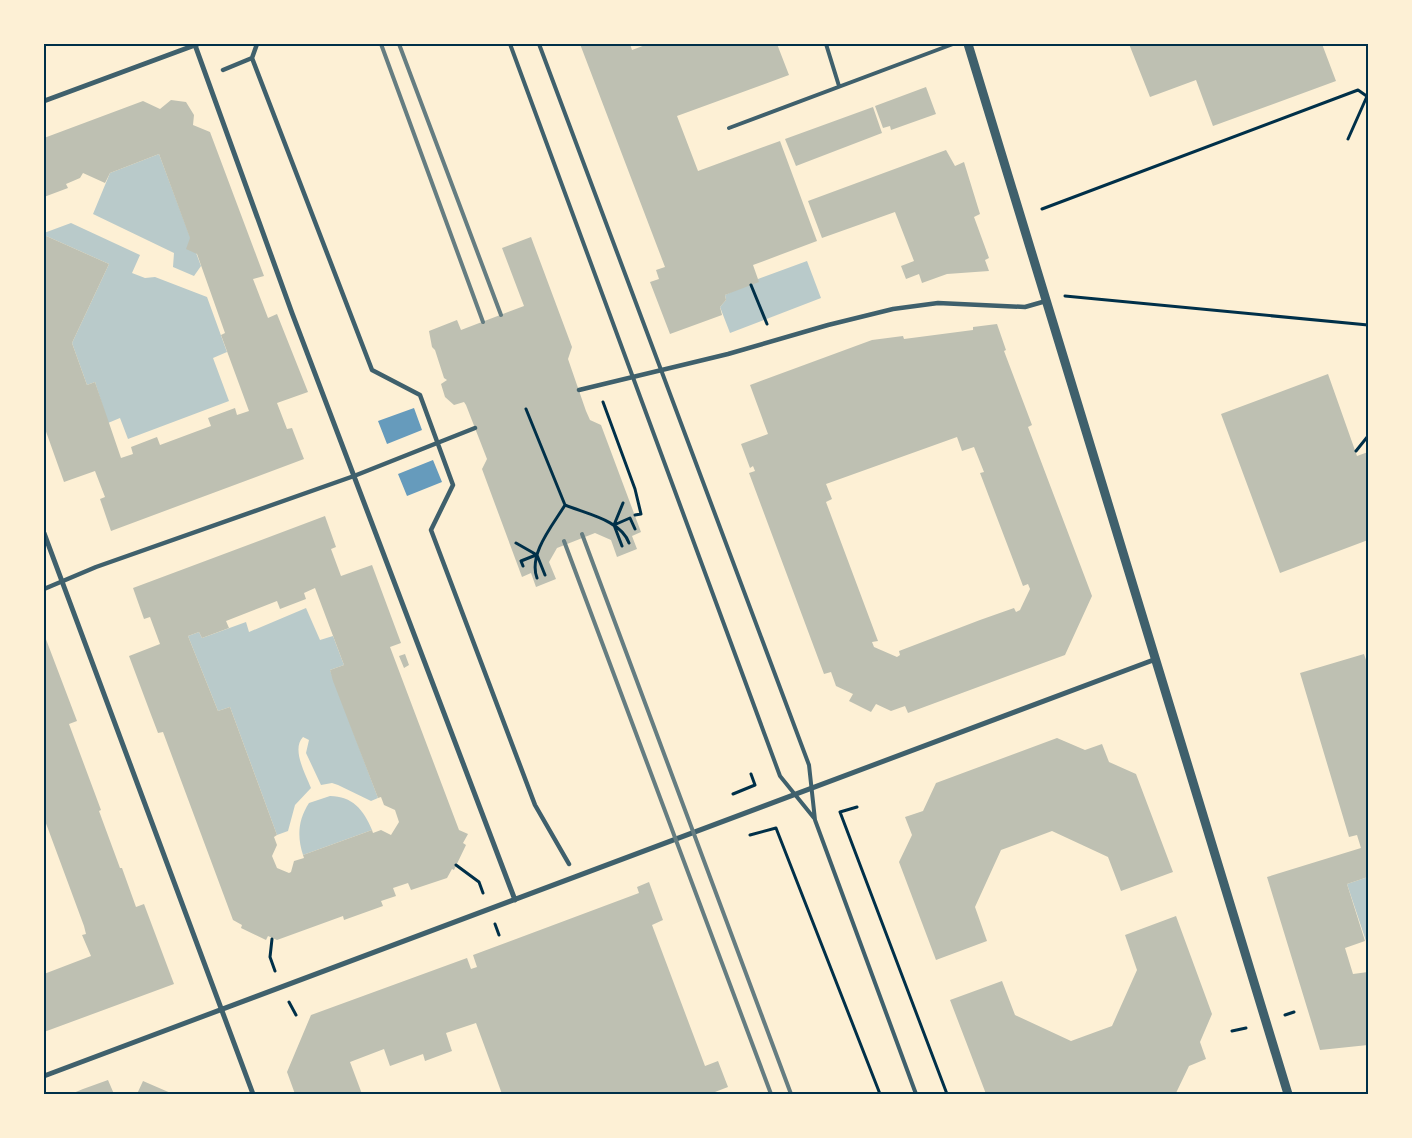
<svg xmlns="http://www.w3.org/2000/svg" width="1412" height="1138" viewBox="0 0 1412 1138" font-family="Commissioner,sans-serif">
<rect width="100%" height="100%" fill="#fdf0d5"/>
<!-- green -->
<path fill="#b9caca" d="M 159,154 L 201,266 L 194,276 L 173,267 L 174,253 L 93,214 L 110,173 Z
M 71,223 L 140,255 L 132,273 L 145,278 L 155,277 L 207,297 L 227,352 L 213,358 L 229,401 L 128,439 L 120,418 L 108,423 L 95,382 L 87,385 L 72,343 L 109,264 L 44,235 L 44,233 Z
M 807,261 L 821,298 L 730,333 L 720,307 L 726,300 L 725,295 L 758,279 Z
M 306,608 L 320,640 L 333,636 L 344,665 L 330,670 L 378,798 L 371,801 L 338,785 L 332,783 L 321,785 L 306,753 L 309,740 L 303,737 C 291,749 306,775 311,788 L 295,805 L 288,831 L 277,835 L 230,707 L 218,711 L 188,636 L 199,632 L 202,638 L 246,622 L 249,632 Z
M 330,796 C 352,796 364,810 372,830 L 303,855 C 297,836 298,820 309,803 Z
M 1368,877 L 1368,944 L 1367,944 L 1347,884 Z"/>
<!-- water -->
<path fill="#669bbc" d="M 414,408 L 422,430 L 387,444 L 378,421 Z
M 433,460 L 442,482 L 407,496 L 398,474 Z"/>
<!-- building -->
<path fill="#bec0b2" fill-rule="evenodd" d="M 580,44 L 630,44 L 632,50 L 648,44 L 777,44 L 789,75 L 677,116 L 698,171 L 780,141 L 817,241 L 753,265 L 759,282 L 725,295 L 726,300 L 720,307 L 722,315 L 670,334 L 650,282 L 659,279 L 656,270 L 665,267 Z
M 1129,44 L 1322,44 L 1336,81 L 1213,126 L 1196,80 L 1150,97 Z
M 926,87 L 936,114 L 891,130 L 890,126 L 883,128 L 875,106 Z
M 171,100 L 186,102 L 194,115 L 193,125 L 210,132 L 264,276 L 253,279 L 268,318 L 277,314 L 308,392 L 277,403 L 287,429 L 292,428 L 304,459 L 111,531 L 100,499 L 105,497 L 95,471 L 64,482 L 44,426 L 44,235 L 109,264 L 72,343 L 87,385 L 95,382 L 121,458 L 133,454 L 131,447 L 157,437 L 160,445 L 211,426 L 208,418 L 235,408 L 237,415 L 249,411 L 221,335 L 225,333 L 197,254 L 186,249 L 190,238 L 159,154 L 110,173 L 105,183 L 83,173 L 80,178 L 66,184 L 68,188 L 44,197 L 44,138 L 143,101 L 160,109 Z
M 873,107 L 882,133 L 796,166 L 785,139 Z
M 946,150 L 955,166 L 964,162 L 980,214 L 974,217 L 989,258 L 985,260 L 989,271 L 947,274 L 922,283 L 919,274 L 906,279 L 901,266 L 914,261 L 895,212 L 822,238 L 808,201 Z
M 531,237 L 572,347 L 568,359 L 586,411 L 590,420 L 601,425 L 641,532 L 632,536 L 637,549 L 617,557 L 611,540 L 595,533 L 557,548 L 549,562 L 556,579 L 536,587 L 531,573 L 522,577 L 482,469 L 487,459 L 466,405 L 464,402 L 454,405 L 445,397 L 441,384 L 447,380 L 444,378 L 435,350 L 432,347 L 429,331 L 457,320 L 461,330 L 524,306 L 502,248 Z
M 997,324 L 1006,350 L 1004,351 L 1032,425 L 1028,427 L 1092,596 L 1065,655 L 908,713 L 905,706 L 891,711 L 876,704 L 871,712 L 849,701 L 853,694 L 836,686 L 831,672 L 824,674 L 749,473 L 755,471 L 753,466 L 750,468 L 741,444 L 768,434 L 750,385 L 872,340 L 903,336 L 904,339 L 973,330 L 973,327 ZM 957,437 L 962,451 L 974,447 L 984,472 L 980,473 L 1023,586 L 1028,584 L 1030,589 L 1020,610 L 1016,612 L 1014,608 L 980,620 L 899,651 L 900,655 L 897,657 L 874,647 L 872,642 L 878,641 L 826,502 L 832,499 L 826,484 Z
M 1328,374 L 1357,456 L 1368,452 L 1368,540 L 1280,573 L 1221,414 Z
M 325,516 L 336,547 L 331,549 L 341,576 L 372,565 L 401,643 L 390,647 L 459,830 L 468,834 L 463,843 L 466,845 L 454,870 L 452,869 L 447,878 L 411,890 L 408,883 L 393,888 L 396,896 L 381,901 L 383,906 L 344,920 L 343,916 L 277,940 L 268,936 L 266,940 L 241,928 L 242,925 L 233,920 L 163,732 L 158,733 L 150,712 L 129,656 L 160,644 L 150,617 L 144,619 L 133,588 ZM 315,588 L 344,665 L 330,670 L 333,681 L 378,798 L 381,797 L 384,805 L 395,810 L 399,822 L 391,835 L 381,830 L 373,833 L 372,830 L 303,855 L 304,858 L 294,861 L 291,872 L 289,873 L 277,868 L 272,856 L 277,845 L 274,837 L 277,835 L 230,707 L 218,711 L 188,636 L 199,632 L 202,638 L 229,628 L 226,621 L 277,601 L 280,609 L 306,599 L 304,593 Z
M 44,634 L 77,721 L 69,724 L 101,810 L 99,811 L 120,868 L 122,868 L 136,907 L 144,904 L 174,984 L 44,1032 L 44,974 L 91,956 L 82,935 L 86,934 L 84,926 L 44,818 Z
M 405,654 L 409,665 L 404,668 L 399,656 Z
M 1364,654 L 1368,666 L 1368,846 L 1366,846 L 1368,877 L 1347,884 L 1365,941 L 1345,948 L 1353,974 L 1368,972 L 1368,1045 L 1320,1050 L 1267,877 L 1361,848 L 1357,835 L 1349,837 L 1300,673 Z
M 1057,738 L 1085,750 L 1102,744 L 1109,762 L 1136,774 L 1173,872 L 1121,891 L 1108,857 L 1052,831 L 1001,850 L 975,907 L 987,941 L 936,960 L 899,862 L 912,835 L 905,817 L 923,811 L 936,783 Z
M 649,882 L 663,920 L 652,925 L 705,1066 L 718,1061 L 728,1087 L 715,1092 L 715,1094 L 502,1094 L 476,1023 L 446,1033 L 452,1051 L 425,1061 L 423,1054 L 390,1066 L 384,1049 L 350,1062 L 362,1094 L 295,1094 L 287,1072 L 311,1015 L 467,958 L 471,969 L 477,967 L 473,955 L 639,893 L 637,887 Z
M 1176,916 L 1212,1014 L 1200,1042 L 1206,1059 L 1189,1066 L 1176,1093 L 986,1094 L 950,1000 L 1002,981 L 1015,1015 L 1071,1041 L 1112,1026 L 1137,970 L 1125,935 Z
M 108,1080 L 114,1094 L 71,1094 L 83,1089 Z
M 143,1081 L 173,1094 L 137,1094 Z"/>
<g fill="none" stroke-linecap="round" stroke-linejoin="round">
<!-- path -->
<path stroke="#003049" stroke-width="3" d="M 1348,139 L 1368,94
M 1042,209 L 1358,90 L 1368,97
M 751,285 L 767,324
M 1065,296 L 1368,325
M 603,402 L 635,489 L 641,514 L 635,515
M 526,409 L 565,505 C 586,514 621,520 629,543
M 1356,451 L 1368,436
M 614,525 L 630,518 L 635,529
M 516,543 L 537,555 L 545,575
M 622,546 L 614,525 L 623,503
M 523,566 L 521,561 L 536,555
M 537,578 C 528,554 553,525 565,505
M 733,794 L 755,785 L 751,774
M 857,807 L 840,812 L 947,1094
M 750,835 L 776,828 L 880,1094
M 456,865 L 479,882 L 483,893
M 495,924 L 499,935
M 272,939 L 270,957 L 275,971
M 289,1002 L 296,1015
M 1285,1015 L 1294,1012
M 1232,1031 L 1246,1028"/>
<!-- service -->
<path stroke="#3f606c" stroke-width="4" d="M 510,44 L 780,776 L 814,818
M 539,44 L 809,765 L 815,820 L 916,1094
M 826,44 L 839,86
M 729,128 L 953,44"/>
<!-- pedestrian -->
<path stroke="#3f606c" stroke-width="4.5" d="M 257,44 L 252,58 L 372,370 L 420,395 L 453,485 L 431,530 L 535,805 L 569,864
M 223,70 L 252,58
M 579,390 L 728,354 L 828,325 L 893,309 L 938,303 L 1025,307 L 1046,301
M 44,589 L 96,567 L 354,476 L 475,428"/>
<!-- minor -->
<path stroke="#3f606c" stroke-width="5" d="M 195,45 L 292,313 L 515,900
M 44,101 L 198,44
M 44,533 L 253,1094
M 44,1076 L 1156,659"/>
<!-- tertiary -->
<path stroke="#3f606c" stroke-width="9" d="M 968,44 L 1288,1094"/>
<!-- rail -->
<path stroke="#657d81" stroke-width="4" d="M 381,44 L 483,322
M 399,44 L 501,315
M 582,534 L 791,1094
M 564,541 L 771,1094"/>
</g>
<!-- border -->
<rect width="1412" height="1138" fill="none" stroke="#fdf0d5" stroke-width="90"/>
<rect x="45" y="45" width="1322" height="1048" fill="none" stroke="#003049" stroke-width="2"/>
</svg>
